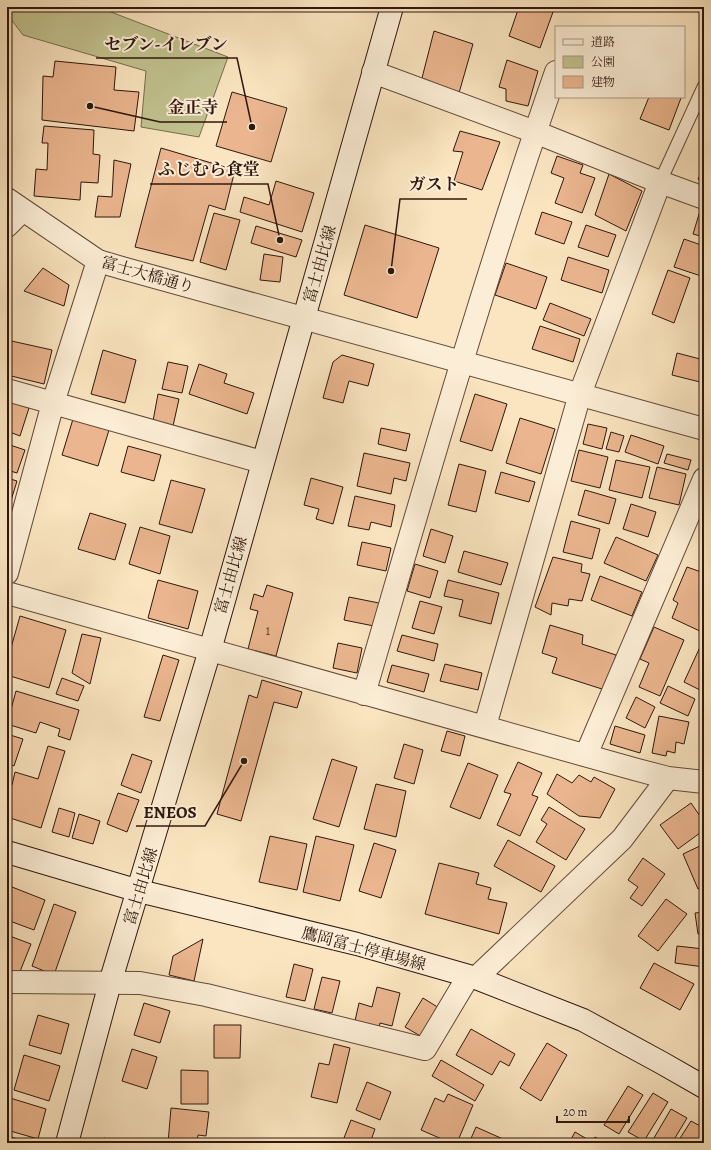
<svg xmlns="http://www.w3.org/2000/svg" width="711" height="1150" viewBox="0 0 711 1150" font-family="Alegreya,'Noto Serif JP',serif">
<rect width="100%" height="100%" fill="#fae5c0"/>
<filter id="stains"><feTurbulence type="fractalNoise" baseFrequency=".005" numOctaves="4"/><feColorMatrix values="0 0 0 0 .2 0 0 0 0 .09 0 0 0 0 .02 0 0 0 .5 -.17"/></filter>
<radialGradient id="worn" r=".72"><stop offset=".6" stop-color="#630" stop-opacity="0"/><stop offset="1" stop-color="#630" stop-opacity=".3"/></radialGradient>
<!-- green -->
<path fill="#c2c390" stroke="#786d4f" d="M 10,7 L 98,7 L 228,57 L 199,137 L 141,127 L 146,71 L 23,35 L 7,14 Z"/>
<!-- building -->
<path fill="#ebb68f" stroke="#2f170e" d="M 519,7 L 540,7 L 553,12 L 540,48 L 509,36 Z
M 434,31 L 473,44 L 459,93 L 422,78 Z
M 507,60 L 538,71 L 528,106 L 506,101 L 506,89 L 499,87 Z
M 55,61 L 116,67 L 114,90 L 139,92 L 134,131 L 42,120 L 43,76 L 53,77 Z
M 232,92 L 287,108 L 271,162 L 216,146 Z
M 649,97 L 678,97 L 681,98 L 669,130 L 640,119 Z
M 44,126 L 94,130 L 93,154 L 100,155 L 98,183 L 81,182 L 80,200 L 34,196 L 36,169 L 47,170 L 48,143 L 42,143 Z
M 460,131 L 500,142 L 482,190 L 454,181 L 463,152 L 453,151 Z
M 161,148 L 235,170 L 225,210 L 209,205 L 193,261 L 135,247 Z
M 557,156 L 583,165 L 580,173 L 595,178 L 582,213 L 555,203 L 564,178 L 551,173 Z
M 114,160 L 131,164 L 120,217 L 95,217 L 98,196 L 112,197 Z
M 704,168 L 704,183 L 698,179 Z
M 609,174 L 642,191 L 626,231 L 595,215 Z
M 276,181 L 314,193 L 302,232 L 240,212 L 244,197 L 269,205 Z
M 700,211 L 704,212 L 704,237 L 693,234 Z
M 542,212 L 572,222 L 564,244 L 535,234 Z
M 214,213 L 240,220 L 226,270 L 200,262 Z
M 365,225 L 439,248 L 417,318 L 344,295 Z
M 586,225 L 616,235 L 608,257 L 578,247 Z
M 256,226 L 302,240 L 296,257 L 251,243 Z
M 684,239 L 704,246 L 704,277 L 674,267 Z
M 264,254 L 283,257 L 280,282 L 260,280 Z
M 568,257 L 609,270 L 602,293 L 561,280 Z
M 506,263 L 547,277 L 536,309 L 495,295 Z
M 43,268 L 69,285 L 64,306 L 24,291 Z
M 668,270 L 690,278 L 674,323 L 652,314 Z
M 550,303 L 591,319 L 584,336 L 543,320 Z
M 540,326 L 580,339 L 573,362 L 532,349 Z
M 7,340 L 52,350 L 44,384 L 7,375 Z
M 103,350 L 136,360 L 125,403 L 91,394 Z
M 677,353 L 704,360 L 704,383 L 672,375 Z
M 342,355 L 374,364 L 368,386 L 349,381 L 343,403 L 323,398 L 333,362 Z
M 168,362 L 188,366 L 182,393 L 162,389 Z
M 199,364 L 227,374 L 224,383 L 254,393 L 247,414 L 189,394 Z
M 158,394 L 179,399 L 173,426 L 153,421 Z
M 475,394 L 507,404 L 492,451 L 460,441 Z
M 7,401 L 29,408 L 20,436 L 7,431 Z
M 520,418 L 555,429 L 541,474 L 506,463 Z
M 73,419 L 109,430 L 98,466 L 62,455 Z
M 588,424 L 607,428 L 602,449 L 583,444 Z
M 381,428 L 410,434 L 406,451 L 378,444 Z
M 611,432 L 624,436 L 619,452 L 606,449 Z
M 631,435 L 664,446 L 658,464 L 625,452 Z
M 7,444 L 25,450 L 17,473 L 7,470 Z
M 128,446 L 161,455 L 154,481 L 121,472 Z
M 579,450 L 608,457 L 600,488 L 571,481 Z
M 364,453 L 410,463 L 406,481 L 394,478 L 391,494 L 357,486 Z
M 667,454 L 691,460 L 688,470 L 664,463 Z
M 616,460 L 650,467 L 642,498 L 609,490 Z
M 459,464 L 486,471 L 476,512 L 448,505 Z
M 657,467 L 686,474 L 679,505 L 649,498 Z
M 501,472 L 535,482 L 529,502 L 495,493 Z
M 7,478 L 17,481 L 9,507 L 7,507 Z
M 311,478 L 343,487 L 333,524 L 316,519 L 319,509 L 304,505 Z
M 171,480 L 205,489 L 192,533 L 159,524 Z
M 585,490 L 616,499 L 609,524 L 578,515 Z
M 355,496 L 395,505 L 391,527 L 371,522 L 369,530 L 348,526 Z
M 631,504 L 656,512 L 648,537 L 623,529 Z
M 90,513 L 126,524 L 115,560 L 78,549 Z
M 571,521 L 600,529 L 592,559 L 563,552 Z
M 140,527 L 170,536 L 160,574 L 129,564 Z
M 431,529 L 453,536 L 445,563 L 423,556 Z
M 616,537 L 658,555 L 646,581 L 604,563 Z
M 362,542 L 391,548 L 386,571 L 357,565 Z
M 464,551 L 508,563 L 501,585 L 458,572 Z
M 553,557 L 582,564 L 581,572 L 590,574 L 582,601 L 569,599 L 568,606 L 552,603 L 551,615 L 535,607 Z
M 415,564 L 438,571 L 430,598 L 407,591 Z
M 687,567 L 704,573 L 704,633 L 672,618 L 678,603 L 673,600 Z
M 600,576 L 642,592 L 632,616 L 591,600 Z
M 158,580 L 198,591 L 188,629 L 148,618 Z
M 448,580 L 499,593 L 491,624 L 459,616 L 463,600 L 444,596 Z
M 267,585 L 293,593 L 276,656 L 248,649 L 258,611 L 250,609 L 254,594 L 263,597 Z
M 349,597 L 379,603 L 374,626 L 344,620 Z
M 420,601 L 442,607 L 434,634 L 412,628 Z
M 20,616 L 66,630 L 49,688 L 7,675 L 7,662 Z
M 550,625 L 583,635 L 582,644 L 616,655 L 605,690 L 552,673 L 557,658 L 542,653 Z
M 654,627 L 684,640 L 660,696 L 639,687 L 649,663 L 640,659 Z
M 82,634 L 101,638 L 90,684 L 72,673 Z
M 402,635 L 438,644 L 434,661 L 397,651 Z
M 338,643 L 362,648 L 357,673 L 333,668 Z
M 700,647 L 704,648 L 704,692 L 684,682 Z
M 163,655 L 179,660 L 160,721 L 144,717 Z
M 445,664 L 482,673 L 478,690 L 440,681 Z
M 392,665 L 429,674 L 424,692 L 387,682 Z
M 62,678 L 84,686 L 78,701 L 56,694 Z
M 262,680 L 302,692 L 297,708 L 274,702 L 241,821 L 217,814 L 249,695 L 257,698 Z
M 668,686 L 695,699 L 688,716 L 660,703 Z
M 16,691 L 79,710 L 70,740 L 58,736 L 60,729 L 40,722 L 36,733 L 7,724 Z
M 636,697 L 655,707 L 645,728 L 626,718 Z
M 659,716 L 689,722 L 684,744 L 676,742 L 675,753 L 667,751 L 666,756 L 652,753 Z
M 615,726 L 645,735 L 640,753 L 610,744 Z
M 447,731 L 465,736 L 460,756 L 441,751 Z
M 7,734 L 23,739 L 14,766 L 7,763 Z
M 404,744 L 423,750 L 414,784 L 394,778 Z
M 48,746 L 65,751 L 41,828 L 7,817 L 7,783 L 12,785 L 15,772 L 38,779 Z
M 132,754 L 152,761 L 141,793 L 121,785 Z
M 332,759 L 357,767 L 339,827 L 313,819 Z
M 518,762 L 542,773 L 532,795 L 538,797 L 520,836 L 497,825 L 511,794 L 504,792 Z
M 468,763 L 498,775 L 480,819 L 450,807 Z
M 557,774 L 572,783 L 579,775 L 591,782 L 594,777 L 615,789 L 600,818 L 579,816 L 547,794 Z
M 376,784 L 406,791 L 396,837 L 364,829 Z
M 118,793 L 139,800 L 127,832 L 107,824 Z
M 691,803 L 704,822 L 704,830 L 678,849 L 660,825 Z
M 549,807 L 585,829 L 566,860 L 536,842 L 547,824 L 541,820 Z
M 59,808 L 75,813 L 69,837 L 52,832 Z
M 79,814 L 100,821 L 93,844 L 72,838 Z
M 270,836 L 307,844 L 297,890 L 259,882 Z
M 316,836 L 354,845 L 340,901 L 303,892 Z
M 508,840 L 555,866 L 541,892 L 494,866 Z
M 374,843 L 396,850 L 381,898 L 359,891 Z
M 704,844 L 704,886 L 698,889 L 683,854 Z
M 643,858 L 665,874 L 642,906 L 630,898 L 638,887 L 628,880 Z
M 439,863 L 479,873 L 476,884 L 491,888 L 488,899 L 507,903 L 499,934 L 425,914 Z
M 12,887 L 45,900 L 34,930 L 7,920 L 7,899 Z
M 666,899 L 687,914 L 658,951 L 638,936 Z
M 54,904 L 76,912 L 54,975 L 32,966 Z
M 704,912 L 704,933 L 698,934 L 695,913 Z
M 7,935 L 31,944 L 19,974 L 7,970 Z
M 203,939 L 194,981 L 169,975 L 173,956 Z
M 677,946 L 704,949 L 704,967 L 675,963 Z
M 654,963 L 694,984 L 680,1010 L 640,988 Z
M 294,964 L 313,969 L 305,1001 L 286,997 Z
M 322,977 L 340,981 L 332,1013 L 314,1009 Z
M 377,987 L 400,993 L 392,1026 L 380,1023 L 379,1027 L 355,1021 L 359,1003 L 372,1007 Z
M 423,998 L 439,1008 L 422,1037 L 405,1027 Z
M 144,1003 L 170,1011 L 160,1043 L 134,1035 Z
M 38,1015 L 69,1024 L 61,1054 L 29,1045 Z
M 214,1025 L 241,1025 L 240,1058 L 214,1058 Z
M 471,1029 L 515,1054 L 509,1066 L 500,1061 L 492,1075 L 456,1055 Z
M 547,1043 L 567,1055 L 541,1101 L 520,1088 Z
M 334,1044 L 350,1048 L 337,1103 L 311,1097 L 319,1063 L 329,1065 Z
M 132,1049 L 157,1057 L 147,1089 L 122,1081 Z
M 24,1055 L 60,1066 L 49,1101 L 14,1090 Z
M 441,1060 L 484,1085 L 475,1101 L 432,1076 Z
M 181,1070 L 208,1071 L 208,1104 L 181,1104 Z
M 367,1082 L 391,1092 L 380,1120 L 356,1110 Z
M 628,1086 L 643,1095 L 619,1134 L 604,1125 Z
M 653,1093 L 668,1102 L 644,1141 L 628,1132 Z
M 448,1094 L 473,1105 L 457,1143 L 451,1143 L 421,1130 L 435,1098 L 444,1102 Z
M 10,1098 L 46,1109 L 38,1139 L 7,1130 L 7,1109 Z
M 171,1108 L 209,1112 L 206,1136 L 198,1135 L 197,1143 L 168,1143 Z
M 671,1109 L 687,1118 L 672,1143 L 651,1143 Z
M 351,1120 L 375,1129 L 370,1143 L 342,1143 Z
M 691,1121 L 704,1128 L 704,1133 L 698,1143 L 677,1143 Z
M 476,1127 L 512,1143 L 469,1143 Z
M 575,1132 L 592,1142 L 595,1137 L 605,1143 L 569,1143 Z
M 7,1136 L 32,1143 L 7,1143 Z
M 104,1138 L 122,1143 L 103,1143 Z"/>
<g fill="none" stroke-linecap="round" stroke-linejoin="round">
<defs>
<path id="service" d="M 660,182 L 704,86"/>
<path id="minor" d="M 373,72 L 535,132 L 660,182 L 704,198
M 7,226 L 22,211
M 7,390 L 262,462
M 7,573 L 53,403 L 98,261
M 7,593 L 634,769 L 668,778 L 704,782
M 364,694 C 425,486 484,277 556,72
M 485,726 L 580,394 L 660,182
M 586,755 L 704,479
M 476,978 L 622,839 L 668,778
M 7,982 L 140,983 L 206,995 L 425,1049 L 468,977"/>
<path id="tertiary" d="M 7,199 L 98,261 L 122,268 C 316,320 510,374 704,429"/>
<path id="secondary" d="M 7,852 L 139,891 L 357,944 L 476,978 L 583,1020 L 662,1063 L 704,1087
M 67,1143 L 110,983 L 210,650 L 392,7"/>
</defs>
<!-- service casing -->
<use href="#service" stroke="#624a3a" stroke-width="14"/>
<!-- minor casing -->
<use href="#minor" stroke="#624a3a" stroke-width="24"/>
<!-- tertiary casing -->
<use href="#tertiary" stroke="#624a3a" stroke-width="24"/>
<!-- secondary casing -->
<use href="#secondary" stroke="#2f170e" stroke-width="24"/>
<!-- service -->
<use href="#service" stroke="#fceed6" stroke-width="12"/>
<!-- minor -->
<use href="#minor" stroke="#fceed6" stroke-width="22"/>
<!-- tertiary -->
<use href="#tertiary" stroke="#fceed6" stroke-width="22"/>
<!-- secondary -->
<use href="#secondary" stroke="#fceed6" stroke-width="22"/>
</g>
<g text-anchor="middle" stroke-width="4" stroke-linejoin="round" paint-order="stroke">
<!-- number labels -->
<g font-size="14" fill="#5e3f2e">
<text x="268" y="635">1</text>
</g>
<!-- street labels -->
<g font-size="16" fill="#2f170e" stroke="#fceed6">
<text transform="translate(319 264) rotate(-74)" y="6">富士由比線</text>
<text transform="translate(148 274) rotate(16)" y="6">富士大橋通り</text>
<text transform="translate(230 575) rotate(-74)" y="6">富士由比線</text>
<text transform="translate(140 886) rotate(-73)" y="6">富士由比線</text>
<text transform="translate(364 948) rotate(15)" y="6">鷹岡富士停車場線</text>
</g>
</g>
<!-- callouts -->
<path fill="none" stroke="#2f170e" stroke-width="1.5" d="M252 127L237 58H96M90 106L160 122H227M280 240L268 184H150M391 271L400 199H467M244 761L205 826H136"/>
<g fill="#2f170e" stroke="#fceed6" stroke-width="1.5">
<circle cx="252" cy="127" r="4"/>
<circle cx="90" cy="106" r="4"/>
<circle cx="280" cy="240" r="4"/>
<circle cx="391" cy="271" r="4"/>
<circle cx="244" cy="761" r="4"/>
</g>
<g font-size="17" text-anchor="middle" font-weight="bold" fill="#2f170e" stroke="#fceed6" stroke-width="4" stroke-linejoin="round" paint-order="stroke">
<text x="166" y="50">セブン-イレブン</text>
<text x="193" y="113">金正寺</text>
<text x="209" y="175">ふじむら食堂</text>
<text x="434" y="190">ガスト</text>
<text x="170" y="818">ENEOS</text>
</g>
<!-- margin -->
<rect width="711" height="1150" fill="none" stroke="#fae5c0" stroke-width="24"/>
<rect x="8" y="8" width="695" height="1134" fill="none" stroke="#2f170e" stroke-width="2"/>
<rect x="12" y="12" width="687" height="1126" fill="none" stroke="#2f170e"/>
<!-- legend -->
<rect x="555" y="26" width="130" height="72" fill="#fceed6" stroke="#aa9886"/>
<rect x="563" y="39" width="20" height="6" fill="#fceed6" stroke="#aa9886"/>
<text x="591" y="46" font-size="12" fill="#2f170e">道路</text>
<rect x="563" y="56" width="20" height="12" fill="#c2c390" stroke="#aa9886"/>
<text x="591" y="66" font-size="12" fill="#2f170e">公園</text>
<rect x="563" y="76" width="20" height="12" fill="#ebb68f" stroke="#aa9886"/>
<text x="591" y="86" font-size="12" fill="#2f170e">建物</text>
<!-- scale -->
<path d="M557 1116v6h72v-6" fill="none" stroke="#2f170e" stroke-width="2"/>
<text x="563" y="1116" font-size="12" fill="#2f170e" stroke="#fceed6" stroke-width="3" paint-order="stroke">20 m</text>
<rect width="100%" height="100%" filter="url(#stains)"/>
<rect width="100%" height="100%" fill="url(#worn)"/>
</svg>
